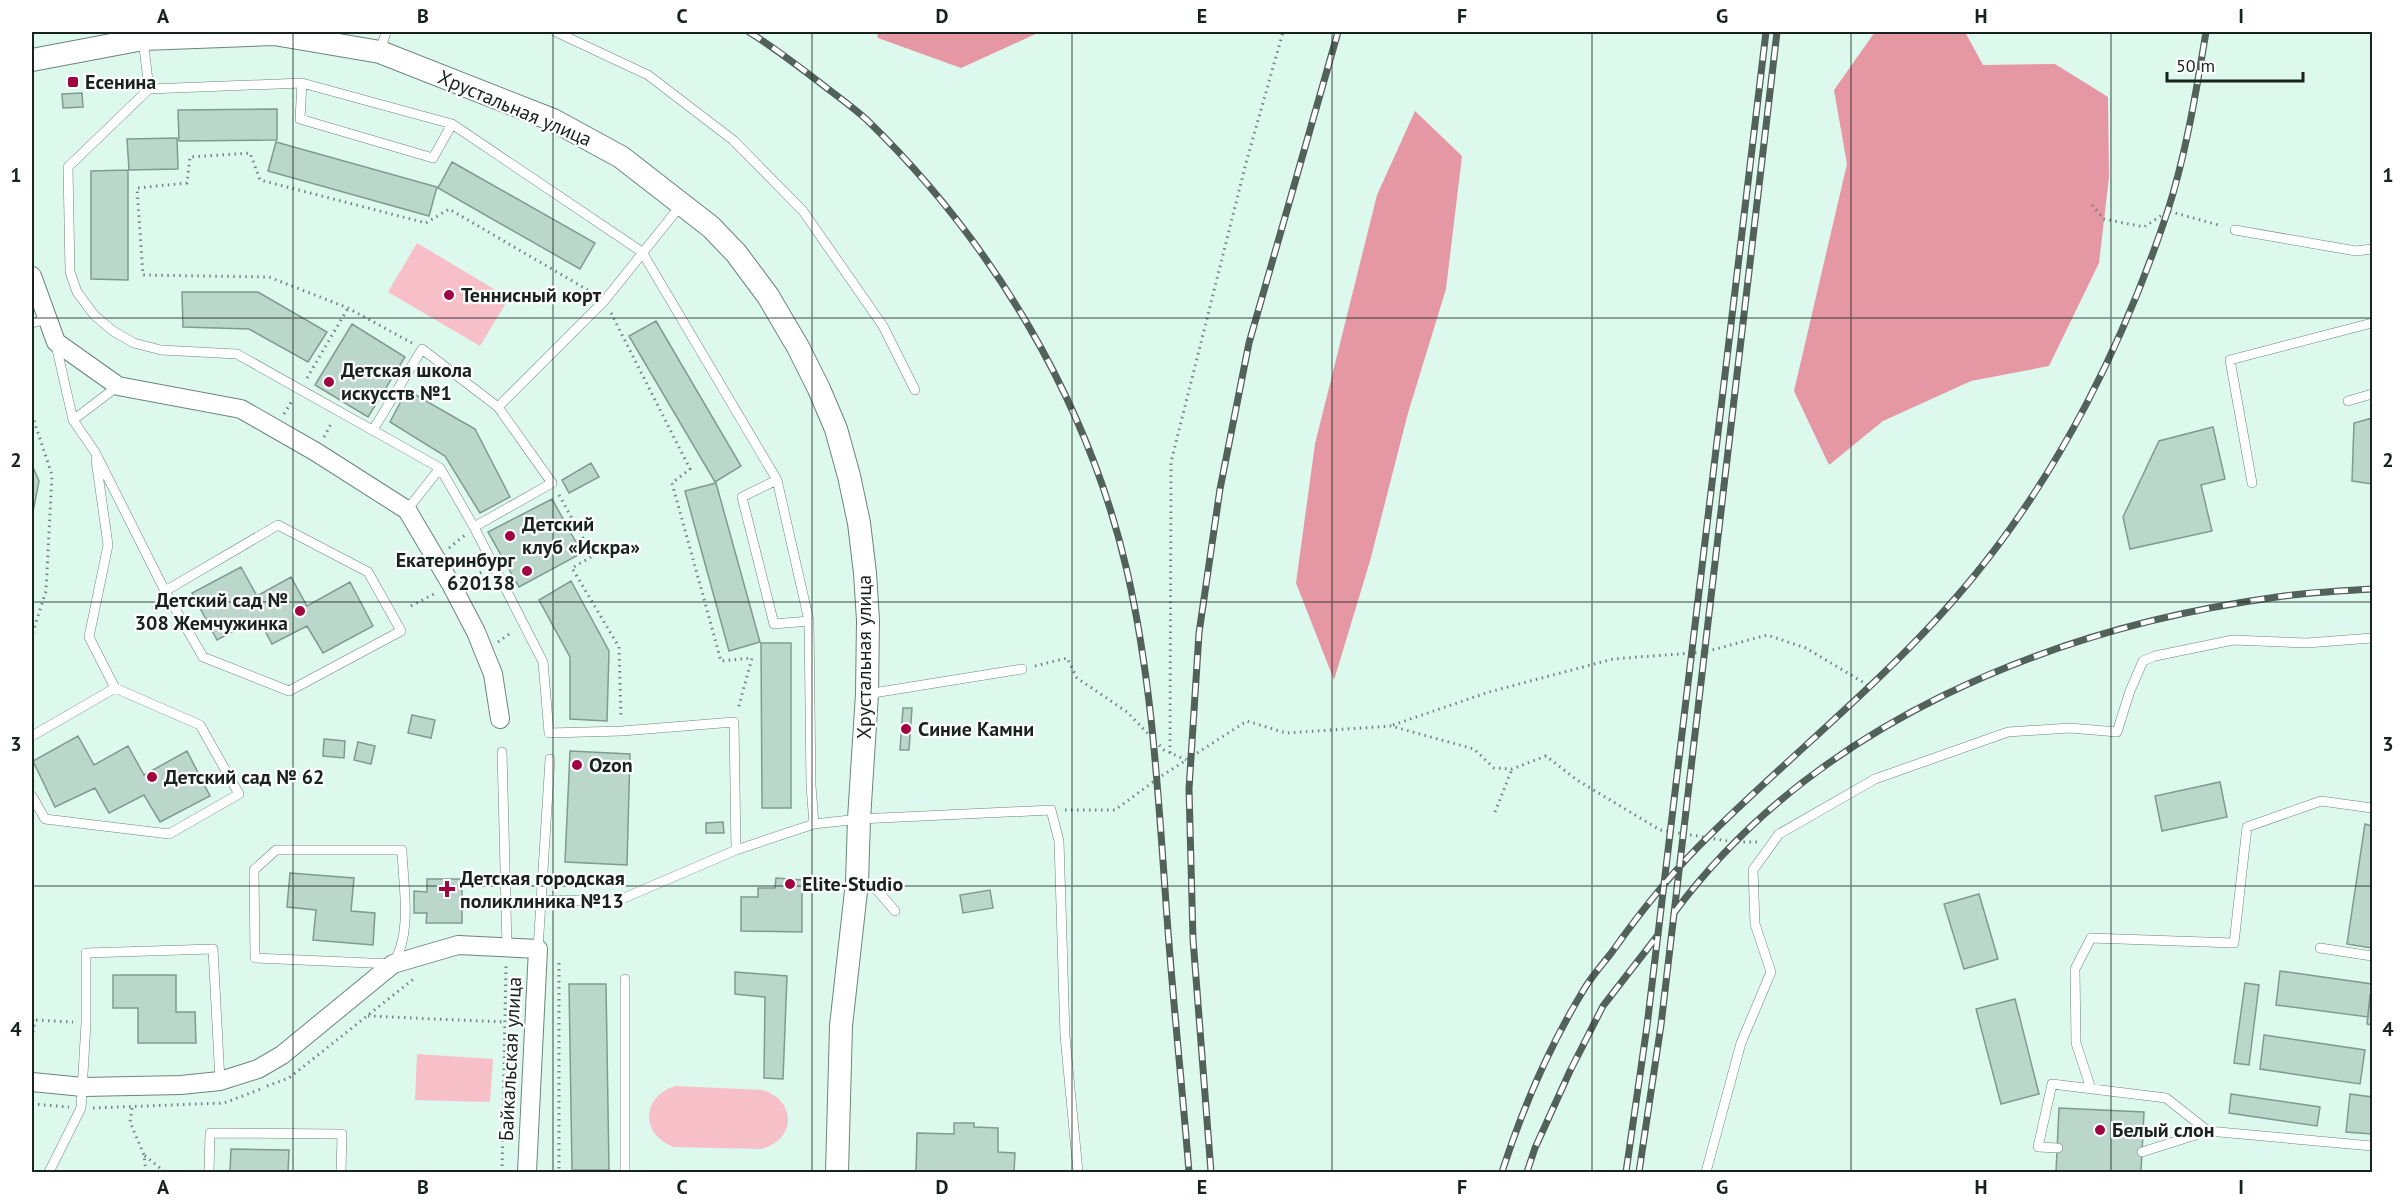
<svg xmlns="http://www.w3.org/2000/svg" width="2404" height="1204" viewBox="0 0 2404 1204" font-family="'PT Sans',sans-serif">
<rect width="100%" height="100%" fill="#ddf9ed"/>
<!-- green -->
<path fill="#f7bfc7" d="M 417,243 L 509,298 L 480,346 L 388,292 Z
M 417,1054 L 493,1059 L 490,1102 L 415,1100 Z
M 675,1086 L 763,1090 C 797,1101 796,1140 761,1149 L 674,1147 C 640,1135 641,1097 675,1086 Z"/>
<!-- forest -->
<path fill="#e597a3" d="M 877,32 L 1040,32 L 961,68 L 878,38 Z
M 1875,32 L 1965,32 L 1983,65 L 2055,64 L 2108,97 L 2109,177 L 2099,263 L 2049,366 L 1971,381 L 1883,421 L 1829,465 L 1794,391 L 1847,164 L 1834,90 Z
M 1415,111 L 1462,156 L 1446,289 L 1408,413 L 1370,561 L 1334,680 L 1296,583 L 1315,444 L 1377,195 Z"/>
<!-- building -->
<path fill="#bbd6ca" stroke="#809a8f" stroke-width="1.5" d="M 82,93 L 83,107 L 63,108 L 62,94 Z
M 277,109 L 277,140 L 179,141 L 178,110 Z
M 177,138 L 178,169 L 129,170 L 127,139 Z
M 276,142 L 437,187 L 429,216 L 268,171 Z
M 452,162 L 595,243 L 580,269 L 438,188 Z
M 128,170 L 128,280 L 91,279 L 91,171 Z
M 182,292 L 258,292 L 327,332 L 308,362 L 249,329 L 183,327 Z
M 656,321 L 741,466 L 715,482 L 629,336 Z
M 352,324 L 405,357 L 368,417 L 315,385 Z
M 407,390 L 475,429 L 510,497 L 480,513 L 445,456 L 390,422 Z
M 2372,418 L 2372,484 L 2352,481 L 2354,423 Z
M 2213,427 L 2225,479 L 2201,485 L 2212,531 L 2130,549 L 2123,517 L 2159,441 Z
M 591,463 L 599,477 L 569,493 L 562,480 Z
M 32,465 L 39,481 L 32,517 Z
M 716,483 L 760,642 L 729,651 L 685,491 Z
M 552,499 L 582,553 L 519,587 L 488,532 Z
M 241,567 L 257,596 L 291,577 L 307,606 L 350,582 L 373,626 L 323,653 L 307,626 L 272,644 L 258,618 L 217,640 L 192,593 Z
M 571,581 L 609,651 L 607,721 L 570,719 L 570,657 L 539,600 Z
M 761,643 L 791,643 L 791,808 L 762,808 Z
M 903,708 L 912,708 L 909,750 L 900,750 Z
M 412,715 L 435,720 L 431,738 L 408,733 Z
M 78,736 L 94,765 L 128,746 L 144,775 L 187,751 L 210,796 L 160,822 L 144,795 L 109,813 L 95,788 L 55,807 L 33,761 Z
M 324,739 L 345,741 L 344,758 L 323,756 Z
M 358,742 L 375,746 L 371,764 L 354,760 Z
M 570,751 L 630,754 L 627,865 L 565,862 Z
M 2220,782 L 2227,817 L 2162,831 L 2155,796 Z
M 723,822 L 724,833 L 706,833 L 706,823 Z
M 2365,824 L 2372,826 L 2372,948 L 2347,944 Z
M 290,873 L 354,878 L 351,911 L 375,913 L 373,945 L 313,940 L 316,910 L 287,907 Z
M 776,878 L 802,880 L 802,932 L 741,931 L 741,897 L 758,897 L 758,888 L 775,888 Z
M 427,879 L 462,879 L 462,923 L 426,923 L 427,913 L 414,913 L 414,891 L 427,892 Z
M 990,890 L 993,908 L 963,913 L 960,895 Z
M 1979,894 L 1998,959 L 1964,969 L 1944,904 Z
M 2280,971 L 2372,984 L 2368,1017 L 2276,1005 Z
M 735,972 L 787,976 L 783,1079 L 764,1078 L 765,997 L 735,994 Z
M 113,975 L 176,975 L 176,1012 L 195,1012 L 196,1043 L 138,1043 L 138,1008 L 113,1008 Z
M 2245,983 L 2259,985 L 2249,1065 L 2234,1063 Z
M 569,984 L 606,984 L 609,1170 L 572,1170 Z
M 2370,995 L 2372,996 L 2372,1025 L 2367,1024 Z
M 2015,999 L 2039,1094 L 2001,1104 L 1976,1009 Z
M 2264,1035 L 2365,1050 L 2360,1084 L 2260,1069 Z
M 2231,1094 L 2320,1107 L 2317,1126 L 2229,1113 Z
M 2350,1094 L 2372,1097 L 2372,1134 L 2346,1132 Z
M 2059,1108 L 2144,1112 L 2141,1172 L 2056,1172 Z
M 954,1123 L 974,1123 L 974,1127 L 998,1128 L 998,1152 L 1015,1153 L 1014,1172 L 916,1172 L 917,1133 L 954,1134 Z
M 231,1149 L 289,1150 L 288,1172 L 230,1172 Z"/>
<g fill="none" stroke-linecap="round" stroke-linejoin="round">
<defs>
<path id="service" d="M 556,32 L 648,75 L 733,140 L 803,211 L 883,326 L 915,390
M 143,39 L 149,89 L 302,83 L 452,124 L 642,252 L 777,480 L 809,621 L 811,786 L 814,824
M 380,52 L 386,32
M 302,83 L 300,119 L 433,158 L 452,124
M 149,89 L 68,167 L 70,272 L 77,292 L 94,315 L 113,331 L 134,343 L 161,350 L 237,354 L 440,468 L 474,527 L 543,662 L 549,733 L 622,731 L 734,722 L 736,850 L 814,824 L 859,819 L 1051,810 L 1059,841 L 1065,1036 L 1078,1172
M 2235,230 L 2356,251 L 2372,249
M 32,323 L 47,319
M 56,345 L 73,420 L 118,386
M 2348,401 L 2372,394
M 498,407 L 605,300 L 681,205
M 73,420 L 95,452 L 165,591 L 278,525 L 368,572 L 401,631 L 289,691 L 203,657 L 165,591
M 373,430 L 422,349 L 498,407 L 552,483 L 474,527
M 777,480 L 742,497 L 774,624 L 809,621
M 2252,483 L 2230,360 L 2372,323
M 407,510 L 440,468
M 867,694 L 1022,669
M 32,736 L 115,688
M 502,752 L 507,946
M 32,796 L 45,819 L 169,834 L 239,794 L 200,725 L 115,688 L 89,637 L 108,545 L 96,460
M 276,850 L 402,850 C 403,886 413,932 393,964 L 255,958 L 254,870 Z
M 858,882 L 877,890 L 895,911
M 542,900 L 617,901 L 736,850
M 2320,948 L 2372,956
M 538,949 L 550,759
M 625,979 L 625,1172
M 2091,1089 L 2076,1043 L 2075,969 L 2091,938 L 2234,943 L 2247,827 L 2321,801 L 2372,808
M 2058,1148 L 2038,1147 L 2052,1084 L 2166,1098 L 2208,1131
M 2142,1152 L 2208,1131 L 2372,1146
M 49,1172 L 81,1108 L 86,1023 L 86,953 L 213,949 L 220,1081
M 209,1172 L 210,1133 L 342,1134 L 341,1172
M 1706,1172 L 1741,1043 L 1771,972 L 1755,924 L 1753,870 L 1779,834 L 1875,779 L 2008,732 L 2070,728 L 2117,732 L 2130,691 L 2143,661 L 2155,656 L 2233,640 L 2307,643 L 2372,638"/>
<path id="minor" d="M 32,276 L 56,342 L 118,386 L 241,409 L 316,452 L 407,510 L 452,586 L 476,632 L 493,674 L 500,719
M 32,1082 L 83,1087 L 181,1085 L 220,1081 L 258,1069 L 282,1055 L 393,964 L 458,945 L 538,949 L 527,1172"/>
<path id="tertiary" d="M 32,60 L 143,39 L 274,34 L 380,52 L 553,120 L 621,157 L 711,227 L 736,253 L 768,296 L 798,347 L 819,389 L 836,429 L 849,476 L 859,523 L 865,573 L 868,620 L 867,694 L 859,819 L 857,882 L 841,1026 L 837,1172"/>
</defs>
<!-- service casing -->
<use href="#service" stroke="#6c857b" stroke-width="10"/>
<!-- minor casing -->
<use href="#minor" stroke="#6c857b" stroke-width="20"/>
<!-- tertiary casing -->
<use href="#tertiary" stroke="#6c857b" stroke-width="24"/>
<!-- path -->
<path stroke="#72847d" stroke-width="3" stroke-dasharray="1.5 4.5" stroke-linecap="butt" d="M 2092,205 L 2104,219 L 2144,227 L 2168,211 L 2222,226
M 611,313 L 690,469 L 672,483 L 721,661 L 752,658 L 738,709
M 412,343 L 348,308 L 269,277 L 143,275 L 137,188 L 187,183 L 190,157 L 250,153 L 260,180 L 426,223 L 449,209 L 593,293
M 307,378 L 348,308
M 284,414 L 293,399
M 32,415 L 52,475 L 46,591 L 32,635
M 324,437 L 332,422
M 559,495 L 593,556 L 572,568 L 619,647 L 621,717
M 449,548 L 465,535
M 469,578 L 482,572
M 411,606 L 436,593
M 498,642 L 512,632
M 1035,666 L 1067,658 L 1077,678 L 1127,712 L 1164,750 L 1186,760
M 1393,725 L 1489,692 L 1613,659 L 1705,652 L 1767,635 L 1806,648 L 1871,687
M 1170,753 L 1171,462 L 1246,163 L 1283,32
M 1065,810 L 1115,810 L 1157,779 L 1247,721 L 1286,733 L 1391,726 L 1474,749 L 1494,768 L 1512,769 L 1546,756 L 1577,780 L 1660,830 L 1734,842 L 1757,842
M 1495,812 L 1512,769
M 559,963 L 559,1172
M 32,1016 L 35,1020 L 73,1022
M 368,1016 L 504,1022
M 32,1038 L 35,1020
M 267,1086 L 289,1078 L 416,977
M 32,1104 L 69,1107
M 93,1108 L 224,1103 L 261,1089
M 132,1108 L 130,1122 L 144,1155
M 146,1172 L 144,1155 L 165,1172
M 502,1172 L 506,966"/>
<!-- service -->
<use href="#service" stroke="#fff" stroke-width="9"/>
<!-- minor -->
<use href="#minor" stroke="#fff" stroke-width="18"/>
<!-- tertiary -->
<use href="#tertiary" stroke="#fff" stroke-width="22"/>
<defs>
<path id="rail" d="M 749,32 C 778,50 805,71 832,92 C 844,101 856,110 867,120 C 992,241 1088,401 1127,571 C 1152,680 1158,793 1166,903 C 1172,993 1182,1083 1189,1172
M 1674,913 C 1814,724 2050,628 2277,597 C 2309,592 2341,591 2372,589
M 1211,1172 L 1193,939 L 1189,789 L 1199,633 L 1220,489 L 1249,343 L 1338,32
M 1502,1172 C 1522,1110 1549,1047 1583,991 C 1591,977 1602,965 1612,952 C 1641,911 1673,871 1709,836 C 1797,749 1896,672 1974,576 C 2060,471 2124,342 2167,213 C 2186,155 2196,92 2206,32
M 1527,1172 L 1535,1148 L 1570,1071 L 1603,1006 L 1658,935
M 1626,1172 L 1647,1026 L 1766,32
M 1639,1172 L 1661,1025 L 1777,32"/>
</defs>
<!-- rail casing -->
<use href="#rail" stroke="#52615b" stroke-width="7"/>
<!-- rail -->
<use href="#rail" stroke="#fff" stroke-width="4.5" stroke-dasharray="14" stroke-linecap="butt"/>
</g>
<!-- grid -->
<path fill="none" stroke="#18221e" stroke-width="1.5" stroke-opacity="0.55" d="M 293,32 L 293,1172M 553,32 L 553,1172M 812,32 L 812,1172M 1072,32 L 1072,1172M 1332,32 L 1332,1172M 1592,32 L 1592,1172M 1851,32 L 1851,1172M 2111,32 L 2111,1172M 32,318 L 2372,318M 32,602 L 2372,602M 32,886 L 2372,886"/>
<!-- markers -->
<g fill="#a10541" stroke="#fff" stroke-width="2">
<rect x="67" y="76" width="12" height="12" rx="3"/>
<circle cx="449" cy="295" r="6"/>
<circle cx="329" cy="382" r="6"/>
<circle cx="510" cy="536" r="6"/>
<circle cx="527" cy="571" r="6"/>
<circle cx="300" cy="611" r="6"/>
<circle cx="906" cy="729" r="6"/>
<circle cx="577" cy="765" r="6"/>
<circle cx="152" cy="777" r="6"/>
<circle cx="790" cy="884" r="6"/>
<path d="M444 880h6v6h6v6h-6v6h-6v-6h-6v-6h6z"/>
<circle cx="2100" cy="1130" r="6"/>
</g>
<g text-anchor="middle" stroke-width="4.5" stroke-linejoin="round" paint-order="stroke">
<!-- poi labels -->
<g font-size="20" font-weight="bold" fill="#18221e" stroke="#fff" text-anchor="start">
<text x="85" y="89">Есенина</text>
<text x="461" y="302">Теннисный корт</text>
<text x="341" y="377">Детская школа<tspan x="341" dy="23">искусств №1</tspan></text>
<text x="522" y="531">Детский<tspan x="522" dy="23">клуб «Искра»</tspan></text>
<text x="515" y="567" text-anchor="end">Екатеринбург<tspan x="515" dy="23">620138</tspan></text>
<text x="288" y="607" text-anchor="end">Детский сад №<tspan x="288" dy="23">308 Жемчужинка</tspan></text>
<text x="918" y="736">Синие Камни</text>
<text x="589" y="772">Ozon</text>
<text x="164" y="784">Детский сад № 62</text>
<text x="460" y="885">Детская городская<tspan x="460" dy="23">поликлиника №13</tspan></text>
<text x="802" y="891">Elite-Studio</text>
<text x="2112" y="1137">Белый слон</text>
</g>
<!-- street labels -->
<g font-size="20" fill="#18221e" stroke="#fff">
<text transform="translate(515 108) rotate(23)" y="7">Хрустальная улица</text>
<text transform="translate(864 657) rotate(-90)" y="7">Хрустальная улица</text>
<text transform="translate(510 1059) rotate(-87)" y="7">Байкальская улица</text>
</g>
</g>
<!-- border -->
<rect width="2404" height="1204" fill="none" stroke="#ffffff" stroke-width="66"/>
<!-- scale -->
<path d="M2167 72v9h136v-9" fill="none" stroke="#18221e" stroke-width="3"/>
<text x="2176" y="72" font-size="18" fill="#18221e" stroke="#ffffff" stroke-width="4.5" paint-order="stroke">50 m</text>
<rect x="33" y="33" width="2338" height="1138" fill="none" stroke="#18221e" stroke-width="2"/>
<g font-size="20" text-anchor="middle" font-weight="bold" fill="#18221e">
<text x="163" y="23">A</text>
<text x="423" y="23">B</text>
<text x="682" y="23">C</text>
<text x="942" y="23">D</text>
<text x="1202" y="23">E</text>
<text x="1462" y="23">F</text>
<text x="1722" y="23">G</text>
<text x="1981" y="23">H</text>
<text x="2241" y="23">I</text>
<text x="16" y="182">1</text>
<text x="2388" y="182">1</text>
<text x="16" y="467">2</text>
<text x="2388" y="467">2</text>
<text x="16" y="751">3</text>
<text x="2388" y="751">3</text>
<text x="16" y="1036">4</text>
<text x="2388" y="1036">4</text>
<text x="163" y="1194">A</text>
<text x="423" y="1194">B</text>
<text x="682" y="1194">C</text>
<text x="942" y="1194">D</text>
<text x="1202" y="1194">E</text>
<text x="1462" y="1194">F</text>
<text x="1722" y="1194">G</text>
<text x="1981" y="1194">H</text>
<text x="2241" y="1194">I</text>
</g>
</svg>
